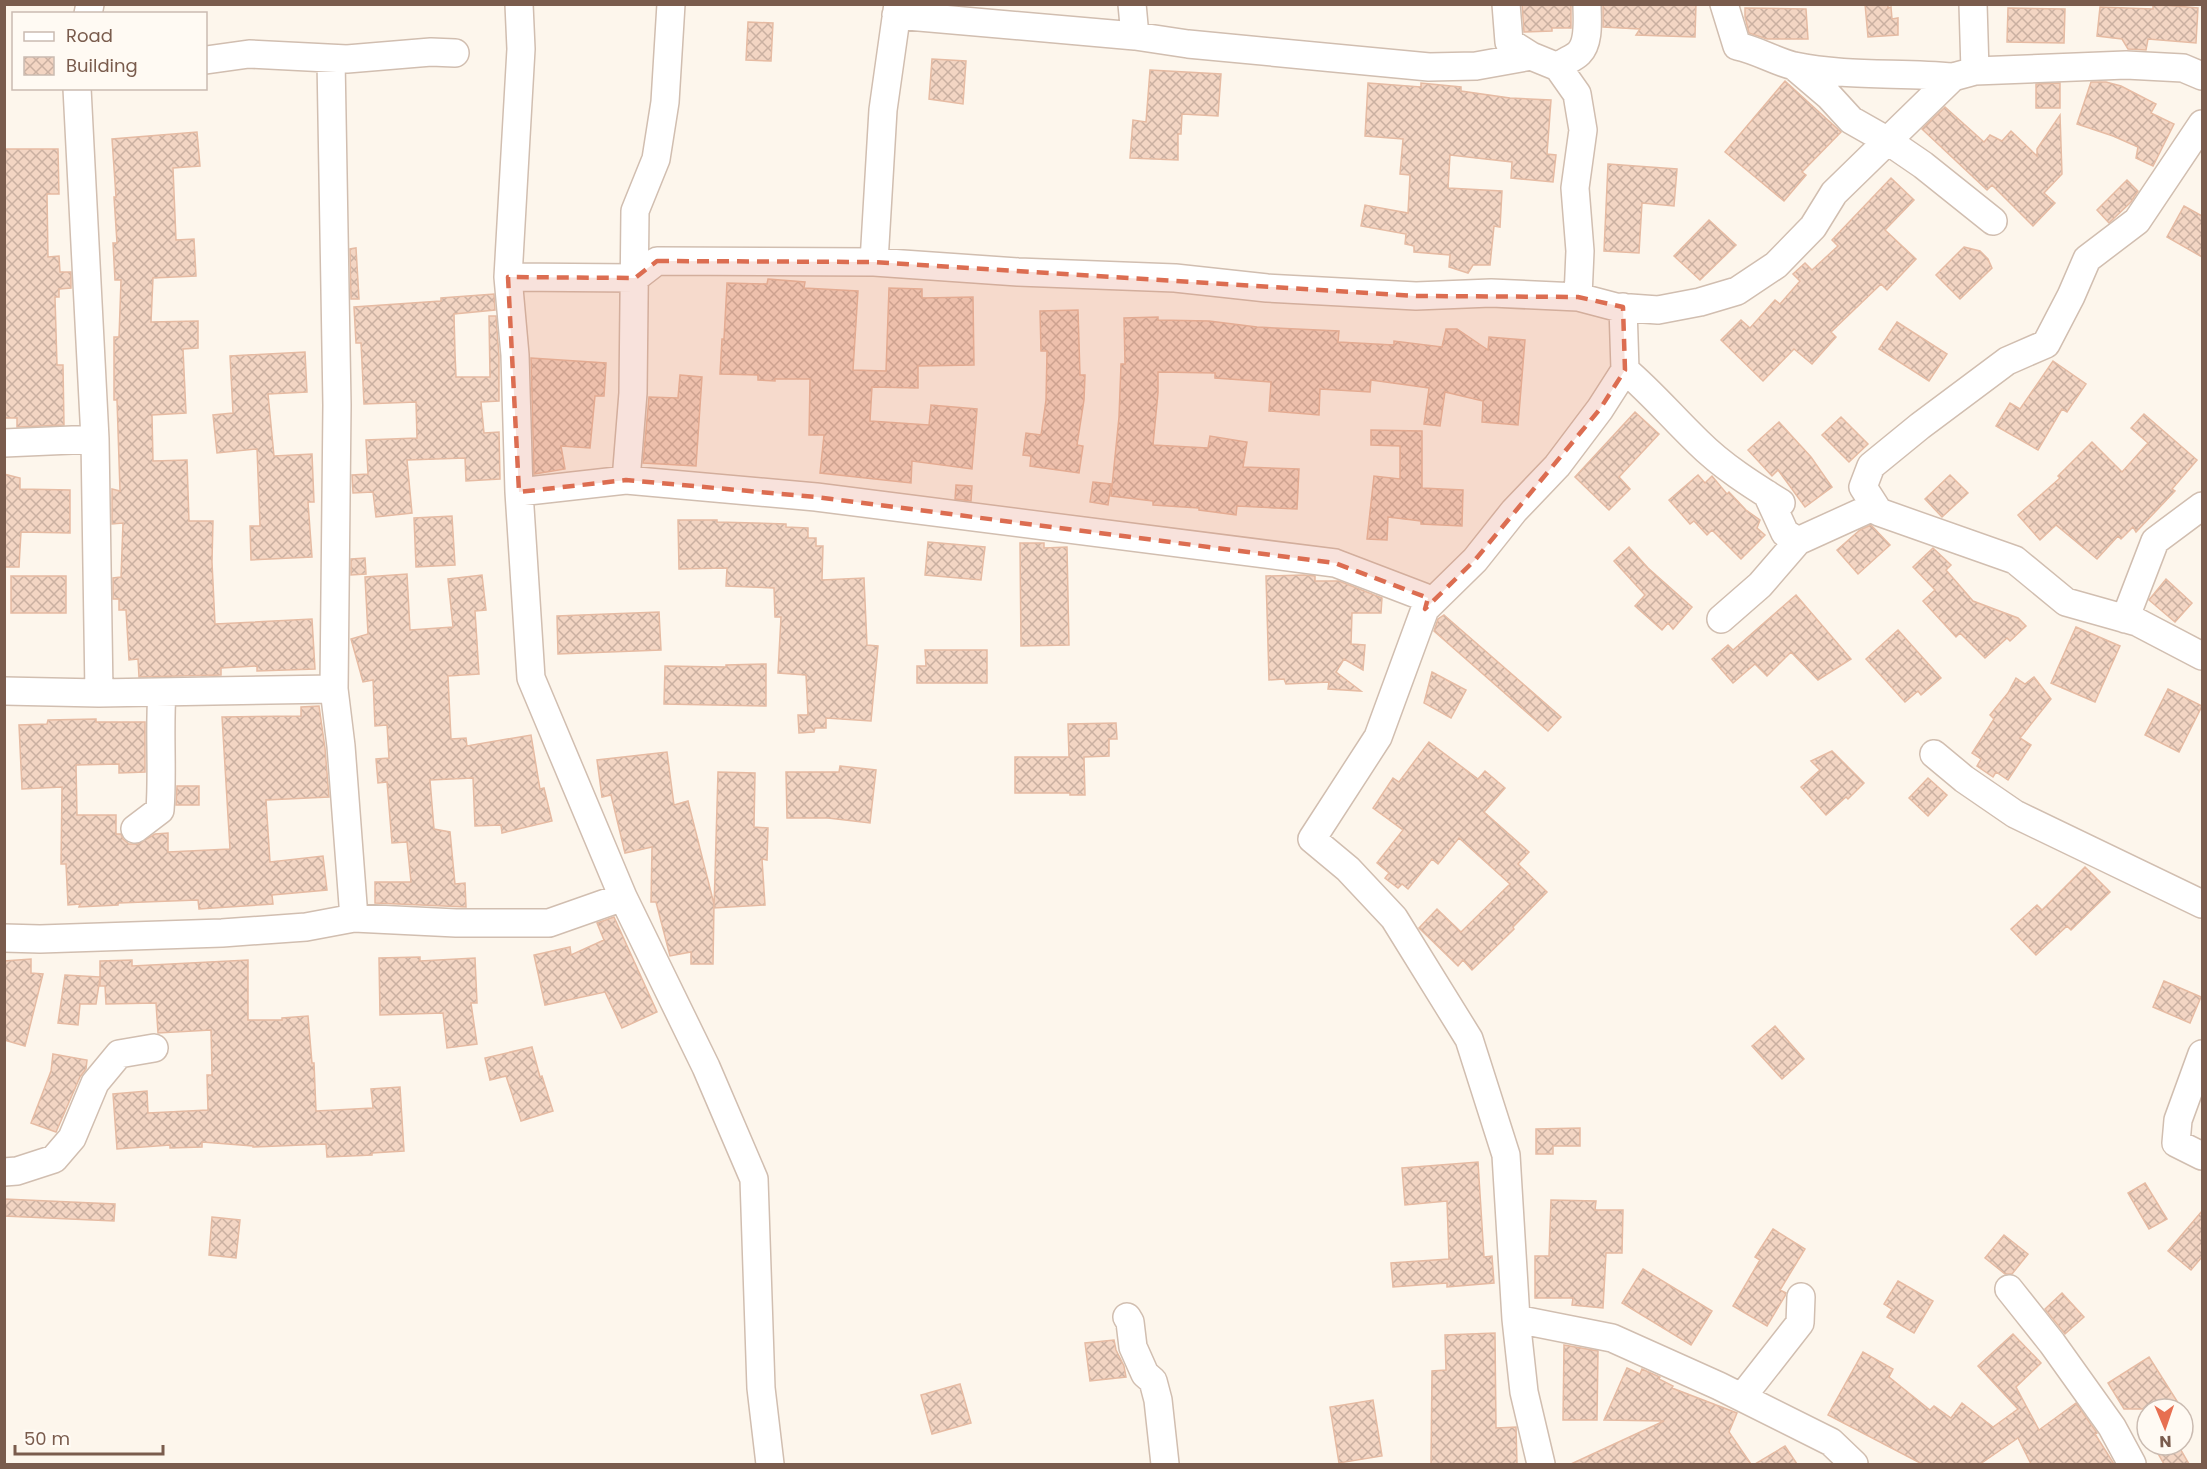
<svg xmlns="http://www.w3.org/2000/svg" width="2207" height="1469" viewBox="0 0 2207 1469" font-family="Poppins,sans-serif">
<defs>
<pattern id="building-cross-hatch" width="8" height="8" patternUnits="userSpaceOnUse" patternTransform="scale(1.5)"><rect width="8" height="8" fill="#f3d5c3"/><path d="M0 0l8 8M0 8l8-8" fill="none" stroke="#cab0a1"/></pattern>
</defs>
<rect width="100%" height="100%" fill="#fdf6ec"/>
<!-- building -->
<path fill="url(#building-cross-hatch)" stroke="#e6bba3" stroke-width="1.5" d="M 1522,4 L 1571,4 L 1571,28 L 1552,28 L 1552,31 L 1524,32 Z
M 1603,4 L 1696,4 L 1695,37 L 1636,35 L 1640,29 L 1603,27 Z
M 1865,4 L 1888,4 L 1888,8 L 1891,7 L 1892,19 L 1898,18 L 1898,35 L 1868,37 Z
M 2153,4 L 2198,8 L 2196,43 L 2148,39 L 2146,50 L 2128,49 L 2122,39 L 2097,36 L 2100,7 L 2153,9 Z
M 1745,8 L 1806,9 L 1808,39 L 1767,39 L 1749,33 L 1745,17 Z
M 2008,8 L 2065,9 L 2064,43 L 2007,42 Z
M 748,22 L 773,23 L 771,61 L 746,60 Z
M 932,59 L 966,61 L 963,104 L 929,99 Z
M 1150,70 L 1221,74 L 1218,116 L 1182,114 L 1181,134 L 1178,134 L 1178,160 L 1130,158 L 1133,120 L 1146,122 Z
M 1785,81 L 1841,132 L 1802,172 L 1806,175 L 1784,201 L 1725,152 Z
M 2091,82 L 2106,82 L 2121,86 L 2156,104 L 2151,113 L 2174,124 L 2153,166 L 2136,158 L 2138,147 L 2113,136 L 2077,124 Z
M 1368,83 L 1421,87 L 1421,83 L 1461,87 L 1461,91 L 1510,98 L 1551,100 L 1547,154 L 1556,155 L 1553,182 L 1511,178 L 1512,162 L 1450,155 L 1448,188 L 1502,191 L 1500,227 L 1494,226 L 1490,265 L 1473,265 L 1468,273 L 1449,267 L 1450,255 L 1414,252 L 1414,246 L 1405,244 L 1406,234 L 1361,226 L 1365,205 L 1408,213 L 1410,175 L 1400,174 L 1403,139 L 1365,136 Z
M 2060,83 L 2060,108 L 2036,108 L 2036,84 Z
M 1945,107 L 1984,142 L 1990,135 L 2002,141 L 2011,131 L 2037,156 L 2037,149 L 2060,115 L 2062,174 L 2044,193 L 2055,203 L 2033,226 L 1992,185 L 1987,190 L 1922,129 Z
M 197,132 L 200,166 L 173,168 L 176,240 L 194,239 L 196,276 L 153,278 L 151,322 L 198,321 L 198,348 L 183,349 L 186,413 L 152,415 L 153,461 L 187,460 L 189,521 L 213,521 L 212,562 L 215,624 L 312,619 L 315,669 L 257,671 L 257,666 L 221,668 L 221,675 L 139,677 L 138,659 L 129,660 L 126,610 L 119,610 L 119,599 L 113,599 L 113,578 L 121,577 L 123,523 L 112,524 L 112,489 L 120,491 L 117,400 L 114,400 L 114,337 L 119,337 L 121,280 L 115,280 L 113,243 L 117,243 L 114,197 L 116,197 L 112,139 Z
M 4,149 L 58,149 L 59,194 L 47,194 L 48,257 L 59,256 L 60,272 L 71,272 L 71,288 L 59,289 L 59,297 L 55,297 L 57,365 L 63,365 L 64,425 L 17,427 L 17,418 L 4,418 Z
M 1608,164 L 1677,169 L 1674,206 L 1642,203 L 1639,253 L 1604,251 Z
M 1891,178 L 1914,200 L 1885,230 L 1916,259 L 1887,290 L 1881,284 L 1831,332 L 1836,337 L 1812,364 L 1794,349 L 1763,381 L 1721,340 L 1741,320 L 1750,328 L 1775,300 L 1780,304 L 1800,281 L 1793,274 L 1805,263 L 1812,270 L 1838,246 L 1832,240 Z
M 2127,180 L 2138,191 L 2131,202 L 2109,223 L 2097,210 Z
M 2184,206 L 2202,216 L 2202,257 L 2167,237 Z
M 1709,220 L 1736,245 L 1700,280 L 1674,256 Z
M 1964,247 L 1980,251 L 1988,259 L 1992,268 L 1960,299 L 1936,275 Z
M 356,248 L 359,299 L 351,299 L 350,249 Z
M 768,279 L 805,282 L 804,288 L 858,291 L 853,370 L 886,371 L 889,288 L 922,289 L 922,298 L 973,297 L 974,365 L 918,366 L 918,388 L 872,387 L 870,421 L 929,425 L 931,405 L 977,409 L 972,469 L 912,461 L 911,483 L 820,473 L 824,435 L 809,435 L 810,379 L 775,379 L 775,381 L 758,380 L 758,375 L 720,374 L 722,339 L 724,339 L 727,283 L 767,284 Z
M 494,294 L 495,310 L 454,314 L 455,353 L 456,377 L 490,377 L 489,316 L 496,316 L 499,356 L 499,401 L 481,402 L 484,433 L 499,432 L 500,479 L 466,481 L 465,458 L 407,460 L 412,513 L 376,517 L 373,492 L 353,493 L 352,475 L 368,474 L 366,440 L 417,438 L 416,402 L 364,404 L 361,343 L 356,343 L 354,307 L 441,301 L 441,298 Z
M 1078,310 L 1080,375 L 1085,375 L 1084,400 L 1077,445 L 1083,446 L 1079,473 L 1030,466 L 1031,456 L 1023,455 L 1026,433 L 1041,435 L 1046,400 L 1047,351 L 1041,351 L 1040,311 Z
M 1158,317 L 1158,320 L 1209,321 L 1257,327 L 1339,331 L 1338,342 L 1394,345 L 1394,341 L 1442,347 L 1446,329 L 1457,329 L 1488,350 L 1489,337 L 1525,340 L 1518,425 L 1482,422 L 1483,401 L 1445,392 L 1440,426 L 1424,424 L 1429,388 L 1371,380 L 1370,392 L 1320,389 L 1319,415 L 1269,411 L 1271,382 L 1215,378 L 1215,373 L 1158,372 L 1158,393 L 1153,445 L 1208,448 L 1210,436 L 1247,442 L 1243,467 L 1299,469 L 1297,509 L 1237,506 L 1236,515 L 1199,510 L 1199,508 L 1153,505 L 1153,501 L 1111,496 L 1119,417 L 1121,364 L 1125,364 L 1124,318 Z
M 1897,322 L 1947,354 L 1929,381 L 1879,349 Z
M 305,352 L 307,392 L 268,394 L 274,456 L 312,454 L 314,502 L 308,502 L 312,557 L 251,560 L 250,526 L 260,526 L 257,449 L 217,453 L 213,415 L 233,413 L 230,356 Z
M 531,358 L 606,363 L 604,396 L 595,396 L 590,448 L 561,446 L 565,469 L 534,474 Z
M 2053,361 L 2086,384 L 2067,412 L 2062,409 L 2038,450 L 1996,426 L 2010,403 L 2020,409 Z
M 680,375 L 702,377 L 696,466 L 643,463 L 649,397 L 678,398 Z
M 1635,412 L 1659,434 L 1619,477 L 1630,489 L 1609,510 L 1575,477 Z
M 2144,414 L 2197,460 L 2172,489 L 2175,491 L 2136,532 L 2133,527 L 2121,539 L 2118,536 L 2097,559 L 2056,525 L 2040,540 L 2018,515 L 2060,478 L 2058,476 L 2092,442 L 2122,472 L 2148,443 L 2131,428 Z
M 1841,417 L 1868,444 L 1849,462 L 1822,435 Z
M 1779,422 L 1811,457 L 1832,487 L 1805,507 L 1778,470 L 1772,476 L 1748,450 Z
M 1371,430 L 1422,431 L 1422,488 L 1463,490 L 1462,526 L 1421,524 L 1421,521 L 1388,517 L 1387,540 L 1367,539 L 1374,476 L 1400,479 L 1400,446 L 1371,445 Z
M 4,474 L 20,478 L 20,489 L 70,490 L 70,533 L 21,532 L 19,567 L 4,567 Z
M 1698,475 L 1705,483 L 1712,476 L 1727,494 L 1729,492 L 1746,510 L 1760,520 L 1757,528 L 1765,535 L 1741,559 L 1712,530 L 1707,535 L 1694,521 L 1690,524 L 1669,500 Z
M 1950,475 L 1968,493 L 1942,517 L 1925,499 Z
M 1093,482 L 1111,484 L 1108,505 L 1090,502 Z
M 956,485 L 972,486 L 971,501 L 955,499 Z
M 452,516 L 455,565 L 416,567 L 414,518 Z
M 678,520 L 717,520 L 717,522 L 786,524 L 786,527 L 808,528 L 808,538 L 816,538 L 816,546 L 823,546 L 822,580 L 864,578 L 867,645 L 878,646 L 871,721 L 826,718 L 826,728 L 815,728 L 814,732 L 799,733 L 798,715 L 808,715 L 806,675 L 778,673 L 781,617 L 775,617 L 774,588 L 726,586 L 727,568 L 679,569 Z
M 1871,525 L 1890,545 L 1858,574 L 1837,550 L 1860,530 Z
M 928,542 L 985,547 L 981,580 L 925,575 Z
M 1020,543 L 1044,543 L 1044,548 L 1067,547 L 1069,645 L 1021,646 Z
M 1629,547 L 1648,568 L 1692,607 L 1673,629 L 1668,623 L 1662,630 L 1635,606 L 1645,595 L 1614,561 Z
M 1933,548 L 1951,565 L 1946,570 L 1973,601 L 2018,618 L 2026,626 L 2010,641 L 2007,638 L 1985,658 L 1960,633 L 1956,637 L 1923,601 L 1935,590 L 1913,567 Z
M 365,558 L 366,574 L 351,575 L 351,559 Z
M 407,574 L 410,630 L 453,627 L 448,579 L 482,575 L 486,610 L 475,611 L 479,674 L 448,676 L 451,739 L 466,738 L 467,746 L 531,735 L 540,789 L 544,788 L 552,821 L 502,833 L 501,825 L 475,826 L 473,778 L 430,780 L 434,829 L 450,832 L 455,884 L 465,883 L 466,907 L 375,903 L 375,882 L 411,882 L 407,842 L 392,843 L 387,782 L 378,783 L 376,759 L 389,758 L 387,725 L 375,726 L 373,680 L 363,682 L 351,639 L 368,634 L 365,577 Z
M 1304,575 L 1315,576 L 1315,581 L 1339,581 L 1382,598 L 1381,613 L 1352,613 L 1351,644 L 1365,645 L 1363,670 L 1344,659 L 1336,672 L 1361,691 L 1328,689 L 1329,682 L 1286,684 L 1284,679 L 1269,680 L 1266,576 Z
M 11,576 L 66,576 L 66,613 L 11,613 Z
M 2166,579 L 2192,603 L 2175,622 L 2149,600 Z
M 1796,595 L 1851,659 L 1818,680 L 1791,652 L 1767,676 L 1755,664 L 1733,683 L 1712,659 L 1728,645 L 1733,650 Z
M 659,612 L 661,650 L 558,654 L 557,616 Z
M 1444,615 L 1561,717 L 1548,731 L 1434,631 L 1438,619 Z
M 2076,627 L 2120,646 L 2095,702 L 2051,683 Z
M 1898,630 L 1941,678 L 1921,695 L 1918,691 L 1905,702 L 1866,659 Z
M 925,650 L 987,650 L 987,683 L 917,683 L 917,666 L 926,666 Z
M 766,664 L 766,706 L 664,704 L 665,666 L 726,667 L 726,665 Z
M 1432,672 L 1466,690 L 1451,718 L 1424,703 Z
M 2034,677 L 2051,699 L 2020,738 L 2031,745 L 2008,780 L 1996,772 L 1993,777 L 1977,766 L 1981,759 L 1972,753 L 1994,719 L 1990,715 L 2008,693 L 2016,678 L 2025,684 Z
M 2168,689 L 2202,706 L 2179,752 L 2145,735 Z
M 319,706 L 325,748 L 329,797 L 266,800 L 270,862 L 323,856 L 327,890 L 272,895 L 273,904 L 199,909 L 198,900 L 118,903 L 118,905 L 79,907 L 80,904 L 68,905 L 66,864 L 61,864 L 62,787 L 22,789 L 19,725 L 47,724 L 48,720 L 96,719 L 96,722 L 145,722 L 145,772 L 119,773 L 119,764 L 76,765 L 77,815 L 116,815 L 116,834 L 121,834 L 123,839 L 129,844 L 138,844 L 155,834 L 168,833 L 168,852 L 230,849 L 222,717 L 301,716 L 301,707 Z
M 1116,723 L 1117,739 L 1109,739 L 1109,756 L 1084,757 L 1085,795 L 1070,795 L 1070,793 L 1015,793 L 1015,757 L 1069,757 L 1068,724 Z
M 1429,742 L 1478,779 L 1485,771 L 1505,788 L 1484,812 L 1529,852 L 1518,864 L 1547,892 L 1513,927 L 1514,929 L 1472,970 L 1463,960 L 1458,966 L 1419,928 L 1437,909 L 1461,932 L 1510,884 L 1459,838 L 1438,864 L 1432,859 L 1408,889 L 1402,884 L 1398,888 L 1385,878 L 1389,873 L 1377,863 L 1403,830 L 1373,808 L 1393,778 L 1399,782 Z
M 1832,751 L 1864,783 L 1848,799 L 1846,797 L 1826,815 L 1801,787 L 1820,770 L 1811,761 Z
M 667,752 L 674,805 L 688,801 L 714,904 L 713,964 L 691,964 L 691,952 L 670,956 L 656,902 L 651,902 L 652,847 L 625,853 L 611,795 L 602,797 L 597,760 Z
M 840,766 L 876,770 L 870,823 L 828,818 L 787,818 L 786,772 L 839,772 Z
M 718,772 L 755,773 L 754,827 L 768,828 L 767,860 L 762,859 L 765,905 L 714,908 Z
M 1928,778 L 1947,795 L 1928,816 L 1909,798 Z
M 177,786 L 199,786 L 199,805 L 176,805 Z
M 2085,867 L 2110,892 L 2071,930 L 2067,926 L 2036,955 L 2011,929 L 2037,905 L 2042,910 Z
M 614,917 L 657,1012 L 622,1028 L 605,992 L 545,1005 L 534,955 L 570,947 L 571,955 L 604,940 L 597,923 Z
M 420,957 L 420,961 L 475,958 L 477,1003 L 471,1003 L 477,1044 L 447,1048 L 443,1013 L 380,1015 L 379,958 Z
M 31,959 L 31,973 L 43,974 L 25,1046 L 4,1040 L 4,961 Z
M 132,960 L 132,966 L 248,960 L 248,1020 L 282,1020 L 282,1018 L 308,1016 L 312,1063 L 314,1063 L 316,1111 L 373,1108 L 371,1089 L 400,1087 L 404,1151 L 372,1153 L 372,1155 L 327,1157 L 326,1144 L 253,1147 L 253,1146 L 202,1142 L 202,1147 L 170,1148 L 170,1145 L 117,1149 L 113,1094 L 147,1091 L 148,1113 L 208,1110 L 207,1075 L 212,1075 L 211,1030 L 158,1033 L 156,1003 L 106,1004 L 105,986 L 100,986 L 100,978 L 96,1004 L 80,1004 L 78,1025 L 58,1023 L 65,975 L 100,977 L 100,961 Z
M 2164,981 L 2201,997 L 2190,1023 L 2153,1007 Z
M 1775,1026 L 1804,1059 L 1782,1079 L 1752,1046 Z
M 532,1047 L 540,1077 L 542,1076 L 553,1111 L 521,1121 L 506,1076 L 490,1080 L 485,1058 Z
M 53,1054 L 87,1060 L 86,1069 L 80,1077 L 56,1132 L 31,1123 L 51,1071 Z
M 1580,1128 L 1580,1146 L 1553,1146 L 1553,1154 L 1536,1154 L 1536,1129 Z
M 1478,1162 L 1484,1257 L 1492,1256 L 1494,1283 L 1447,1287 L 1447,1283 L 1393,1287 L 1391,1263 L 1449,1259 L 1447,1201 L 1405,1205 L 1402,1168 Z
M 2145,1183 L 2167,1219 L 2149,1229 L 2128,1193 Z
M 4,1199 L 115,1204 L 114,1221 L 4,1216 Z
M 1551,1200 L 1596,1201 L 1595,1210 L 1623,1210 L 1622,1253 L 1606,1253 L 1603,1308 L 1572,1305 L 1573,1298 L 1535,1298 L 1535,1256 L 1549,1256 Z
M 2202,1211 L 2202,1257 L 2191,1270 L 2168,1251 Z
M 212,1217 L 240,1220 L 236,1258 L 209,1255 Z
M 1773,1229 L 1805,1249 L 1780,1290 L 1786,1293 L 1785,1296 L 1767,1326 L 1733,1306 L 1760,1260 L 1755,1257 Z
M 2004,1235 L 2028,1254 L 2012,1274 L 2005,1274 L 1985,1258 Z
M 1643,1269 L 1712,1311 L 1691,1345 L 1622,1303 Z
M 1898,1281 L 1933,1301 L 1914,1333 L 1887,1317 L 1892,1309 L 1884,1304 Z
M 2062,1293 L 2084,1317 L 2065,1334 L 2045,1309 Z
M 1495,1333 L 1496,1428 L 1516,1427 L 1517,1464 L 1431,1464 L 1432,1371 L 1446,1370 L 1445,1335 Z
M 2013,1334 L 2041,1363 L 2016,1387 L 2039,1430 L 2076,1403 L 2097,1433 L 2095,1434 L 2114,1464 L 2031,1464 L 2018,1438 L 1980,1464 L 1922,1464 L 1828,1415 L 1863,1352 L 1893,1369 L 1889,1377 L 1930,1410 L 1934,1406 L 1951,1418 L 1962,1403 L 1993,1427 L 2018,1409 L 1978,1366 Z
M 1114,1340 L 1116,1350 L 1124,1366 L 1126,1377 L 1090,1381 L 1085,1343 Z
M 1564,1345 L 1598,1351 L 1597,1420 L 1563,1420 Z
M 2149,1357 L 2182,1409 L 2124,1409 L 2108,1383 Z
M 1627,1368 L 1640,1374 L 1642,1369 L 1660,1377 L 1659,1379 L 1673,1386 L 1672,1388 L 1737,1413 L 1729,1432 L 1751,1464 L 1571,1464 L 1664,1421 L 1604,1420 Z
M 960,1384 L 971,1423 L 932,1434 L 921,1395 Z
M 1373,1400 L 1382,1456 L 1339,1463 L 1330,1407 Z
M 2153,1445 L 2178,1445 L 2189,1464 L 2164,1464 Z
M 1785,1446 L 1797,1464 L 1755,1464 Z"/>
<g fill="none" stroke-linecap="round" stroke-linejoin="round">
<defs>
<path id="minor" d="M 519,4 L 521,49 L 508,277 L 515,355 L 519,492 L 531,678 L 623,897 L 706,1067 L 754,1179 L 761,1388 L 770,1464
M 1132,4 L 1135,36
M 1506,4 L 1509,42 L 1531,56
M 1724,4 L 1737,46 C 1757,50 1774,61 1794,66 C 1847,77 1900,72 1953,77
M 1973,4 L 1975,71
M 88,14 L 90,4
M 896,15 L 1135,36 L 1188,44 L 1429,67 L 1476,66 L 1531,56 L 1558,67 L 1577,94 L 1583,130 L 1575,188 L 1580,251 L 1578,297
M 331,59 L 337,405 L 334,689 L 341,746 L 354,918
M 206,60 L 249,54 L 347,59 L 431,52 L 455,53
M 1558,67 C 1564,61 1573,59 1579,53 C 1590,42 1587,19 1587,4
M 1795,67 L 1829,96 L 1851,120 L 1888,141 L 1923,165 L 1993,221
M 77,88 L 95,439 L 99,693
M 2202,124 L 2137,221 L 2087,259 L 2071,296 L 2046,344 L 2007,361 L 1920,426 L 1871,466 L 1863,487 L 1879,512 L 2015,560 L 2066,602 L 2137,622 L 2202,656
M 874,262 L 883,110 L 898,4
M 508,277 L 635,278 L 657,261 L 874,262 L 1018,272 L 1175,278 L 1267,288 L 1416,296 L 1491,293 L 1578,297 L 1616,307 L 1658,310 L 1700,302 L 1737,291 L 1776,265 L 1813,227 L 1834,193 L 1953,77 L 1975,71 L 2126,65 L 2183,68 L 2202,76
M 1625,370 C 1651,392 1673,418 1698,442 C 1722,466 1752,485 1781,503
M 4,443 L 95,439
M 626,480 L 633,393 L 635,211 L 656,159 L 665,102 L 671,4
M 519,492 L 626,480 L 816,497 L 1335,563 L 1424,597 L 1427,604 L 1425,609 L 1378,737 L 1312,839 L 1348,869 L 1394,918 L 1469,1039 L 1506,1155 L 1516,1319 L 1524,1392 L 1541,1464
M 1798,541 L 1875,506
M 1425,609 L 1475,560 L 1514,511 L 1557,466 L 1600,409 L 1625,370 L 1623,307
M 1721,619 L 1760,585 L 1798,541 L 1785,533 L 1767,494
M 2125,619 L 2155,541 L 2202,506
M 4,691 L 99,693 L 334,689
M 1934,754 L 1964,779 L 2015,814 L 2202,904
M 135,829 L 160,810 C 163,771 159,731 162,692
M 4,938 L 40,939 L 222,933 L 306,927 L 354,918 L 456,923 L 549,923 L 623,897
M 2202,1054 L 2178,1120 L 2176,1143 L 2202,1156
M 4,1172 L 17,1171 L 54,1159 L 72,1138 L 95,1083 L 119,1054 L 154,1048
M 2009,1289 L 2052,1343 L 2112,1427 L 2132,1464
M 1127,1317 L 1130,1322 L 1133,1347 L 1145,1374 L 1153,1381 L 1158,1400 L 1165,1464
M 1516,1319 L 1612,1338 L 1719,1386 L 1831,1442 L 1854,1464
M 1742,1397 L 1800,1323 L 1801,1297"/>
</defs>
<!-- minor casing -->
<use href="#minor" stroke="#d1beb0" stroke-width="30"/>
<!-- minor -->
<use href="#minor" stroke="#fff" stroke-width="27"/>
</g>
<!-- marked area -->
<path fill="#dc6d51" fill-opacity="0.2" stroke="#dc6d51" stroke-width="4.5" stroke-dasharray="12 8" stroke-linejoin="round" d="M 657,261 L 874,262 L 1416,296 L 1578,297 L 1623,307 L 1625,370 L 1600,409 L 1475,560 L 1425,609 L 1428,598 L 1335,563 L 816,497 L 626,480 L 519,492 L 508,277 L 635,278 Z"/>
<!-- border -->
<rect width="2207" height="1469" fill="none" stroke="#7a5c4d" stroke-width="12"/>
<!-- legend -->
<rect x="12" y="12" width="195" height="78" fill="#fffaf3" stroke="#cabbb1" stroke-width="1.5"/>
<rect x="24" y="32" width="30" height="9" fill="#ffffff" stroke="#cabbb1" stroke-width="1.5"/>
<text x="66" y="42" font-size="18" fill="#7a5c4d">Road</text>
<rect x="24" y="57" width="30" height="18" fill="url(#building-cross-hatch)" stroke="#cabbb1" stroke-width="1.5"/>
<text x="66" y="72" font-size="18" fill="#7a5c4d">Building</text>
<!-- north arrow -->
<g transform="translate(2165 1427) rotate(178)"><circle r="28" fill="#fffaf3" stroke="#cabbb1" stroke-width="1.5"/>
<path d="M0-4.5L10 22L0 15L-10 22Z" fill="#e76f51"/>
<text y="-9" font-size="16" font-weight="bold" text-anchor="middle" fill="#7a5c4d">N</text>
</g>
<!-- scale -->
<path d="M15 1445v9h148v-9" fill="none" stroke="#7a5c4d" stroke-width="3"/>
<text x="24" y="1445" font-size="18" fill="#7a5c4d" stroke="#fffaf3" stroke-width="4.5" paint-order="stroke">50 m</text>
</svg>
